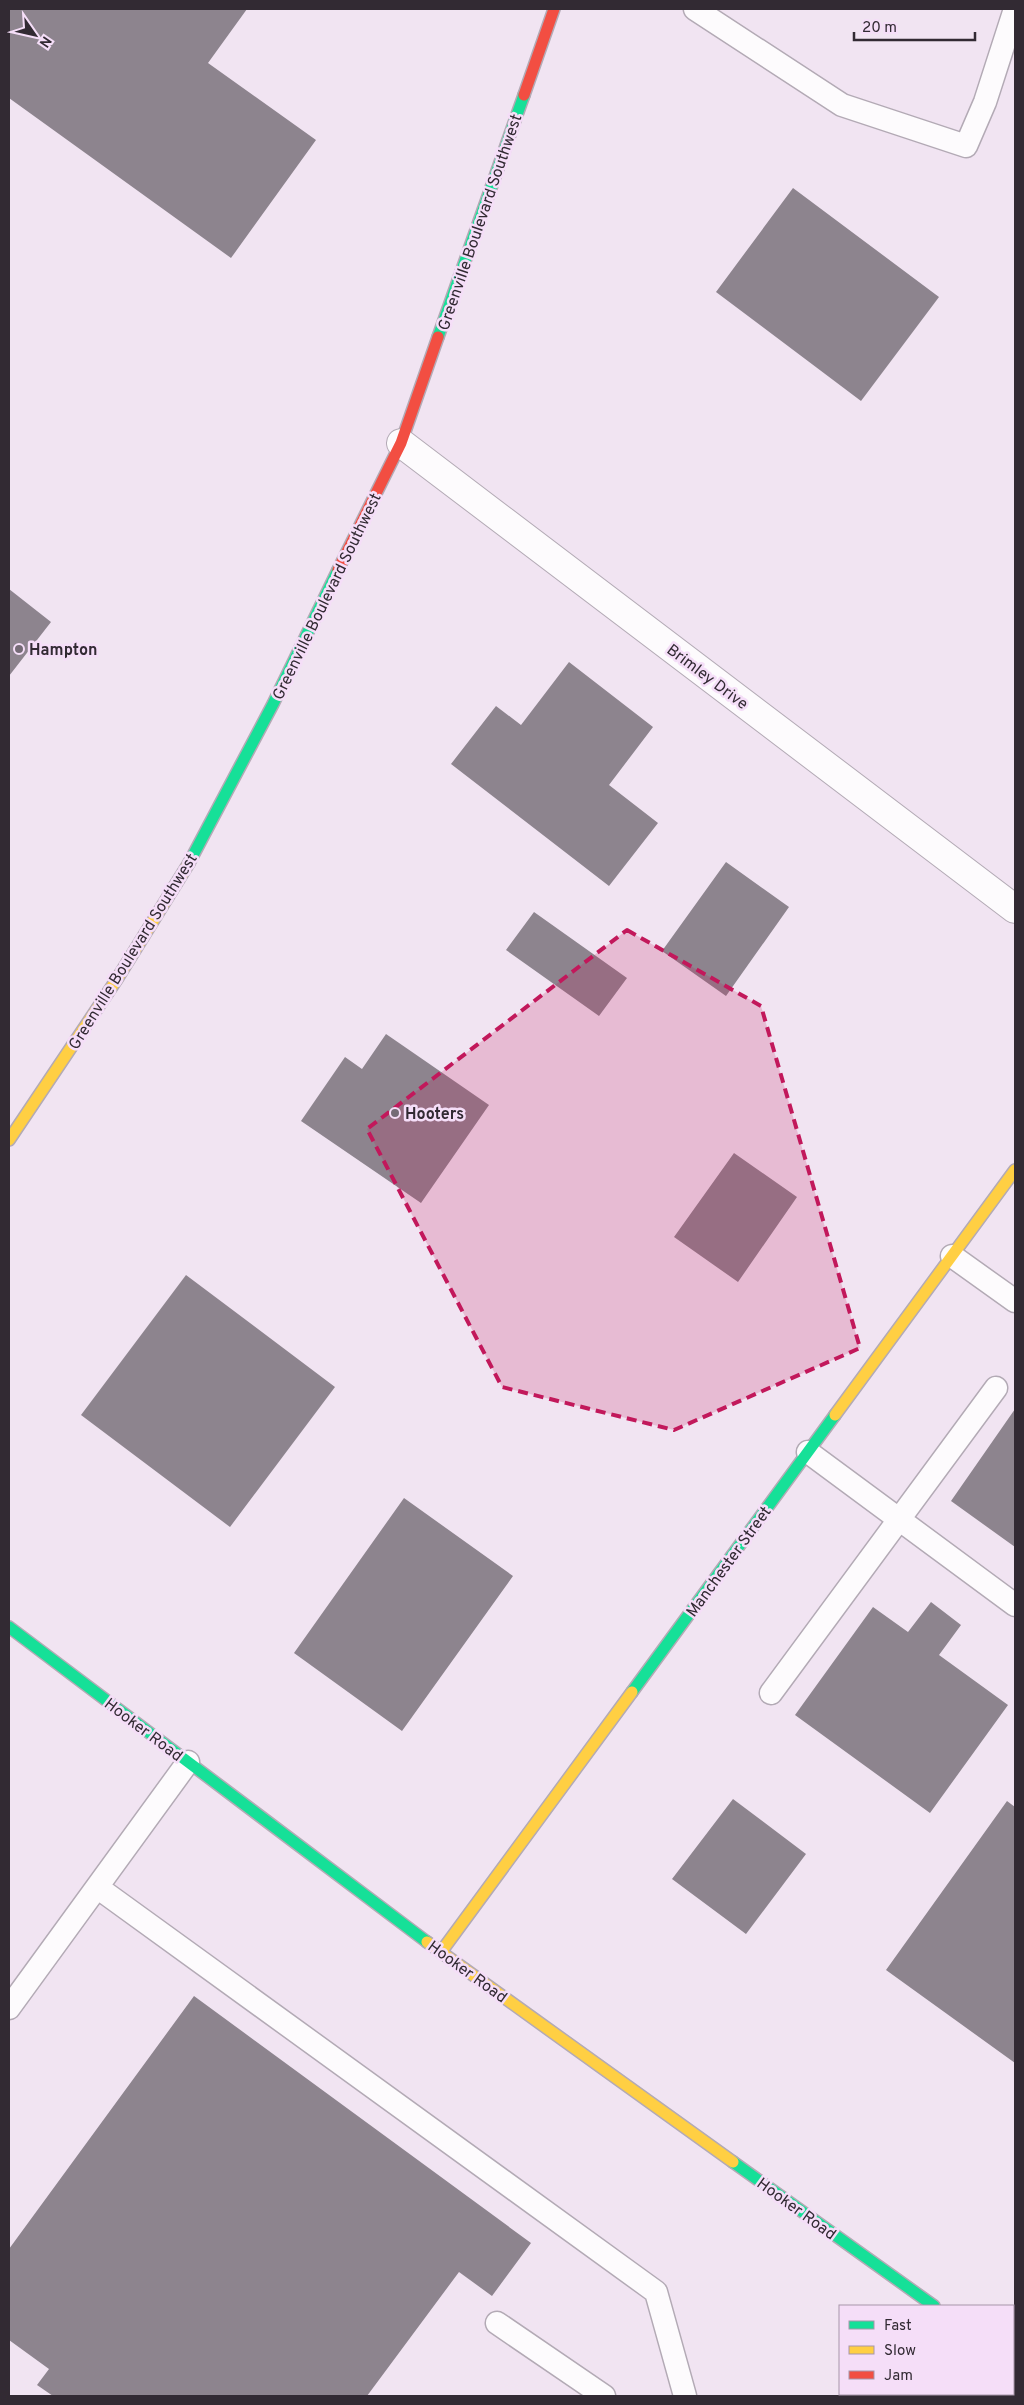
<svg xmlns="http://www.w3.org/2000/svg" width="1024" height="2405" viewBox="0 0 1024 2405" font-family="Overpass,sans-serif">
<rect width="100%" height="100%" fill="#f1e4f2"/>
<!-- building -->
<path fill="#8d848e" d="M 9,9 L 247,9 L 208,63 L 316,140 L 231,258 L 9,98 Z
M 793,188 L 939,297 L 861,401 L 716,292 Z
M 9,589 L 51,622 L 9,676 Z
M 569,662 L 653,727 L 609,785 L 658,823 L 609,886 L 451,764 L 496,706 L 521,725 Z
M 726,862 L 789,907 L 726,996 L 662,951 Z
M 534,912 L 627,978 L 599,1016 L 506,950 Z
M 386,1034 L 489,1105 L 421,1203 L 301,1121 L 345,1057 L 362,1069 Z
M 734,1153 L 797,1197 L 738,1282 L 674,1237 Z
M 186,1275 L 335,1387 L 230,1527 L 81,1415 Z
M 1015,1409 L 1015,1547 L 951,1501 Z
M 404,1498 L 513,1576 L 402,1731 L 294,1653 Z
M 931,1602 L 961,1625 L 939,1655 L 1008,1705 L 930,1813 L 795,1715 L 873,1607 L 908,1632 Z
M 733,1799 L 806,1854 L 746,1934 L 672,1879 Z
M 1007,1801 L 1015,1807 L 1015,2063 L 886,1970 Z
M 194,1996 L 531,2243 L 492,2296 L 459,2272 L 367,2396 L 53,2396 L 37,2385 L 49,2369 L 9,2340 L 9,2249 Z"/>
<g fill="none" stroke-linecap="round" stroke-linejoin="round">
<defs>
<path id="lane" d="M 695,9 L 842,105 L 966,146 L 985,102 L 1015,9
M 952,1256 L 1015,1301
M 808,1452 L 1015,1605
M 771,1693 L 996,1388
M 97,1887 L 656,2292 L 685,2396
M 9,2008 L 188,1762
M 497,2323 L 604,2396"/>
<path id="street" d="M 401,443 L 1015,909"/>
<path id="fast" d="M 438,337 L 524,95
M 189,863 L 273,704 L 338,570
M 9,1627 L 427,1942
M 632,1692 L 835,1415
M 733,2162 L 934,2306
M 1013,2363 L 1015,2364"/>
<path id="slow" d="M 9,1140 L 117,979 L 189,863
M 835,1415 L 1015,1170
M 427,1942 L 733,2162
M 441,1952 L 632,1692"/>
<path id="jam" d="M 524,95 L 554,9
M 338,570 L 401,443 L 438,337"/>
</defs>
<!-- lane casing -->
<use href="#lane" stroke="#b3aab5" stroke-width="25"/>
<!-- street casing -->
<use href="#street" stroke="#b3aab5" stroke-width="30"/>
<!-- fast casing -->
<use href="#fast" stroke="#b3aab5" stroke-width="14"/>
<!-- slow casing -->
<use href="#slow" stroke="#b3aab5" stroke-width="14"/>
<!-- jam casing -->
<use href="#jam" stroke="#b3aab5" stroke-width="14"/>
<!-- lane -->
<use href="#lane" stroke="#fdfbfd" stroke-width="22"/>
<!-- street -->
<use href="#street" stroke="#fdfbfd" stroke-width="28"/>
<!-- fast -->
<use href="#fast" stroke="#16e098" stroke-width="11"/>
<!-- slow -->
<use href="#slow" stroke="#ffcf43" stroke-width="11"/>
<!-- jam -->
<use href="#jam" stroke="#f24e42" stroke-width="11"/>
</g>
<!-- marked area -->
<path fill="#c2185b" fill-opacity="0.2" stroke="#c2185b" stroke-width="4" stroke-dasharray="10 6" stroke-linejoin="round" d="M 627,930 L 761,1006 L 860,1348 L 674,1430 L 502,1387 L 367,1129 Z"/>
<!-- markers -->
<g fill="#756b76" stroke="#f5def8" stroke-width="2">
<circle cx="19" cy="649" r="5"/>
<circle cx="395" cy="1113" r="5"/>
</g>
<g text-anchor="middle" stroke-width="5" stroke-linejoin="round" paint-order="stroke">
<!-- street labels -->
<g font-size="16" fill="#322a33" stroke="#f5def8">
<text transform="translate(479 222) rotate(-71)" y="6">Greenville Boulevard Southwest</text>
<text transform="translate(326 596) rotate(-64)" y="6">Greenville Boulevard Southwest</text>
<text transform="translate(708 676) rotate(37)" y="6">Brimley Drive</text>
<text transform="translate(132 951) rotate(-58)" y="6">Greenville Boulevard Southwest</text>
<text transform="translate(728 1561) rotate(-54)" y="6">Manchester Street</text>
<text transform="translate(144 1729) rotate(37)" y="6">Hooker Road</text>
<text transform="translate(468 1971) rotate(36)" y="6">Hooker Road</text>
<text transform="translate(797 2208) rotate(36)" y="6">Hooker Road</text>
</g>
<!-- poi labels -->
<g font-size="16" font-weight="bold" fill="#322a33" stroke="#f5def8" text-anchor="start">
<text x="29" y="655">Hampton</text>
<text x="405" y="1119">Hooters</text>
</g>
</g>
<!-- border -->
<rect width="1024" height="2405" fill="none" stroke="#322a33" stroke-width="20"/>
<!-- legend -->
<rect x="839" y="2305" width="175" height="90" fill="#f5def8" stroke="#a796a9"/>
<rect x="849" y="2321" width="25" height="8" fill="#16e098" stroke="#a796a9"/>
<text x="884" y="2330" font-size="15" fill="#322a33">Fast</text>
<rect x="849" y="2346" width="25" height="8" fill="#ffcf43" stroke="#a796a9"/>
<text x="884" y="2355" font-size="15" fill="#322a33">Slow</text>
<rect x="849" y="2371" width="25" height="8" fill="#f24e42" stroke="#a796a9"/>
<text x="884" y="2380" font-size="15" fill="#322a33">Jam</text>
<!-- north arrow -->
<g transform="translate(35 35) rotate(124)" stroke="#f5def8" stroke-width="4" paint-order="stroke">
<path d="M0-4L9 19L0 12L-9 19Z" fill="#322a33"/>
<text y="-8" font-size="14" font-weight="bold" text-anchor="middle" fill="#322a33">N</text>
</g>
<!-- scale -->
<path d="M854 32v8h121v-8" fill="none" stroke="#322a33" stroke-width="2.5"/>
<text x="862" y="32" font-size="15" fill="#322a33" stroke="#f5def8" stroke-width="4" paint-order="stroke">20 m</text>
</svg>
